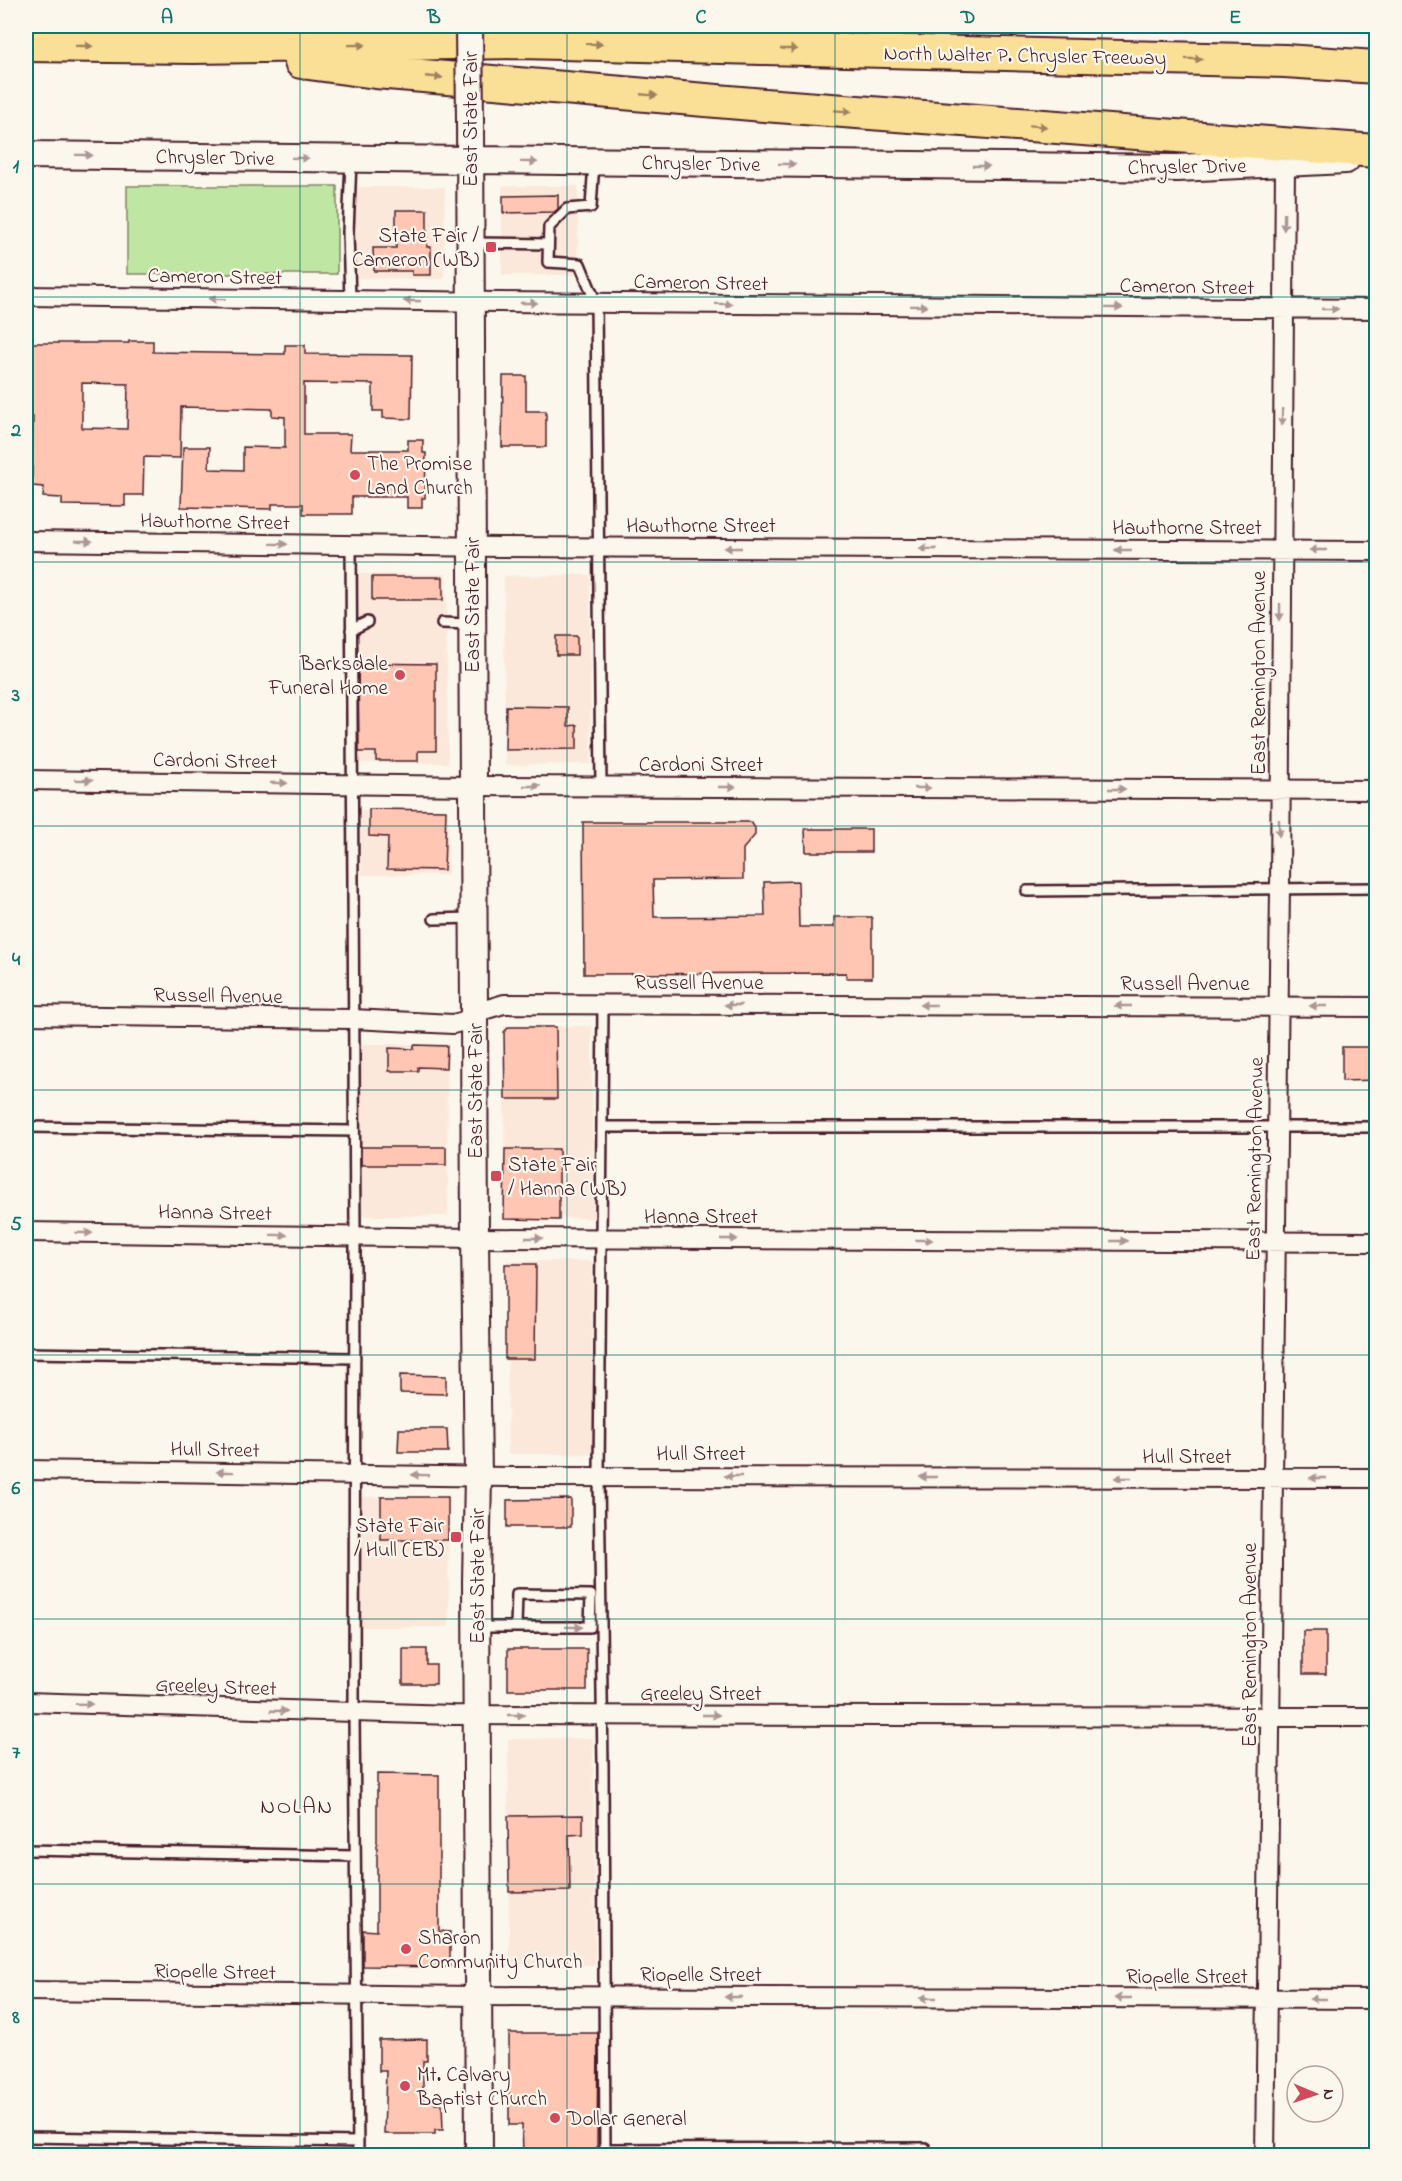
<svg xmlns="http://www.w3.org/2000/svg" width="1402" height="2181" viewBox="0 0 1402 2181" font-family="'Indie Flower',sans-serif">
<rect width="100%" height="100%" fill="#fbf7ec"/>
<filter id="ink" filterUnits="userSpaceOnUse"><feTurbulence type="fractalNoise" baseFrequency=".0167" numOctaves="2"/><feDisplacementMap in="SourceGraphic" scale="12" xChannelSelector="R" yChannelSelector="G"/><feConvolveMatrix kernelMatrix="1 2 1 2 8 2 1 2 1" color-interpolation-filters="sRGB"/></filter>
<g filter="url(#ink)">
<!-- built -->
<path fill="#fce8db" d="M 502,186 L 578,186 L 578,275 L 502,275 Z
M 355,187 L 445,187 L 444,279 L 354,278 Z
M 358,574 L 446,574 L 448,763 L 357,763 Z
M 590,575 L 591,764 L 505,765 L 504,576 Z
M 361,810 L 448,810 L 448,875 L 361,875 Z
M 504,1026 L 592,1026 L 593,1218 L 505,1218 Z
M 360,1044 L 447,1044 L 448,1216 L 361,1216 Z
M 507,1261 L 592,1261 L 592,1454 L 508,1454 Z
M 359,1497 L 448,1497 L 449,1627 L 359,1627 Z
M 593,1738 L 595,1965 L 509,1965 L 508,1739 Z"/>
<!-- grass -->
<path fill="#bfe7a3" stroke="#848367" stroke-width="1.5" d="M 127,186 L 337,186 L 337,274 L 127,274 Z"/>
<!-- building -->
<path fill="#ffc6b3" stroke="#4a1f2b" stroke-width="1.5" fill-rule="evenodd" d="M 558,195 L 558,209 L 554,212 L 503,213 L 503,196 Z
M 396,210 L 427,210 L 427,247 L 431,247 L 431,275 L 412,275 L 412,271 L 374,271 L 373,248 L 396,248 Z
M 129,341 L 153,341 L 153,352 L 285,354 L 285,345 L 305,345 L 305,354 L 412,355 L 411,419 L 383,418 L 383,411 L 373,411 L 373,384 L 304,383 L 304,434 L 351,434 L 350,450 L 408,450 L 408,440 L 423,440 L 423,453 L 426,453 L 425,498 L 422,498 L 422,508 L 407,508 L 407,497 L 352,497 L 352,514 L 303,514 L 303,504 L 272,504 L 272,509 L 181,507 L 183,447 L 210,447 L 209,469 L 243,470 L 243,447 L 285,448 L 285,417 L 272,416 L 272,409 L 181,407 L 180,458 L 144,457 L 143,495 L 125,495 L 125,506 L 62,505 L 62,498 L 43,497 L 44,487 L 32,486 L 33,417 L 30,417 L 30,407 L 26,407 L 26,343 L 129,343 ZM 82,383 L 128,384 L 127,429 L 82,428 Z
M 503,376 L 526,376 L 526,411 L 546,411 L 546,447 L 502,447 Z
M 372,577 L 443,577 L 443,600 L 372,600 Z
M 556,636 L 577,636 L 577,655 L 556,655 Z
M 358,663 L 436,664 L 436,751 L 418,751 L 418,761 L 376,761 L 376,752 L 359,752 Z
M 506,706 L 568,707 L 568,726 L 577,725 L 577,749 L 505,750 Z
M 369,809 L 446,810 L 444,870 L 387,869 L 388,837 L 369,836 Z
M 583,822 L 751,822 L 755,828 L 755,835 L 743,849 L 743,879 L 653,880 L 654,917 L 765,916 L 764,882 L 798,881 L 799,927 L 834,927 L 834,917 L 872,917 L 872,978 L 846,978 L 846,973 L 584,974 Z
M 805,829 L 871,829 L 871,852 L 806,852 Z
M 509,1027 L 556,1027 L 557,1099 L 505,1099 L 504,1032 Z
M 414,1045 L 447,1046 L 446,1068 L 418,1067 L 418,1071 L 389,1071 L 389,1048 L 414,1049 Z
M 1342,1047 L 1377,1047 L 1377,1080 L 1342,1081 Z
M 361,1147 L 446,1147 L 446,1165 L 361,1165 Z
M 505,1149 L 559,1149 L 559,1220 L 504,1219 Z
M 505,1264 L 536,1264 L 535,1359 L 505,1359 Z
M 400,1375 L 446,1376 L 446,1394 L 400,1393 Z
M 399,1429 L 447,1429 L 448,1452 L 398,1452 Z
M 381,1497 L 448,1497 L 448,1540 L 381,1540 Z
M 571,1499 L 571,1527 L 507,1527 L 507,1500 Z
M 1303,1631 L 1326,1631 L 1326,1674 L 1303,1674 Z
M 403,1649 L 427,1649 L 427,1665 L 436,1665 L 436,1684 L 403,1684 Z
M 508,1649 L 587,1649 L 587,1690 L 508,1690 Z
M 377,1774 L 439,1775 L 439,1931 L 450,1932 L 450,1967 L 363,1966 L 363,1930 L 377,1931 Z
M 583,1815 L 583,1834 L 569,1835 L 570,1891 L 509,1892 L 508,1816 Z
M 509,2033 L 598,2033 L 597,2151 L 523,2151 L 522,2125 L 509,2125 Z
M 427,2039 L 427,2061 L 423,2061 L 423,2101 L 435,2101 L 435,2104 L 442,2104 L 443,2130 L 435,2130 L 435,2134 L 384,2134 L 386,2071 L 379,2071 L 379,2040 Z"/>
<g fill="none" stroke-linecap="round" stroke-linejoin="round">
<defs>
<path id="lane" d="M 594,162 L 591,207 L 567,209 L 549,227 L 548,262 L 580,264 L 596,303 L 601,786
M 473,243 L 548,244
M 350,300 L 348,232 L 351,162
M 351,545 L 355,1236 L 354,1714 L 358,2156
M 442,623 L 470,624
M 351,630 L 367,622
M 1027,891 L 1376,888
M 434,919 L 472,918
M 603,1004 L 599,1476 L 603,1765 L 605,2156
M 26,1127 L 354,1131
M 603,1127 L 1376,1127
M 26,1353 L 355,1358
M 479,1627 L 590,1627 L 591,1595 L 517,1594 L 516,1627
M 26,1850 L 355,1856
M 26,2137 L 358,2142
M 605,2149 L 925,2148"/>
<path id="street" d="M 26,296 L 499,302 L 1376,309
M 26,541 L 499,547 L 1376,551
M 26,780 L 473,786 L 1376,790
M 26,1015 L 353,1019 L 453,1024 L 464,1021 L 474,1013 L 504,1004 L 1376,1007
M 26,1232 L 475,1238 L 1376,1242
M 26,1470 L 508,1477 L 1376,1478
M 26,1702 L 453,1715 L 1376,1717
M 26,1991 L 478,1996 L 1376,1999
M 1265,2156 L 1280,888 L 1285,164"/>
<path id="secondary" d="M 470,120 L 475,1238 L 478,1476 L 476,1582 L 479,2156
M 26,155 L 1177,168 L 1346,160"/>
<path id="highway" d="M 26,45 L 193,47 L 521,42 L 1285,61 L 1376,67
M 301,62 L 376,72 L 764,105 L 1376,151"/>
</defs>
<!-- lane casing -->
<use href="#lane" stroke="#4a1f2b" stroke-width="14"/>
<!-- street casing -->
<use href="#street" stroke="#4a1f2b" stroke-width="22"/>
<!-- secondary casing -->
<use href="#secondary" stroke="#4a1f2b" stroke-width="30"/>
<!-- highway casing -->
<use href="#highway" stroke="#4a1f2b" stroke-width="36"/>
<!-- lane -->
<use href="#lane" stroke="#fbf7ec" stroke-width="9"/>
<!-- street -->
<use href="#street" stroke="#fbf7ec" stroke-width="18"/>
<!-- secondary -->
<use href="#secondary" stroke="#fbf7ec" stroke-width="26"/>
<!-- highway -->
<use href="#highway" stroke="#fadf96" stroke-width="32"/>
<defs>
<path id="secondary-bridge" d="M 469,26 L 470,120"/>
</defs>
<!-- secondary-bridge casing -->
<use href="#secondary-bridge" stroke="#4a1f2b" stroke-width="30" stroke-linecap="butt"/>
<!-- secondary-bridge -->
<use href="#secondary-bridge" stroke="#fbf7ec" stroke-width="26"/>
</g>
<!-- one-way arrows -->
<defs><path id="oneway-solid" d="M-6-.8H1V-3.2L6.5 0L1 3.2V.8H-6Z" transform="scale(1.5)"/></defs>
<g fill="#a27f60">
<use href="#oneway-solid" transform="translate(594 44) rotate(1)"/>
<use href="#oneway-solid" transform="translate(357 45) rotate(-1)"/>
<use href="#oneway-solid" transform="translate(84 46) rotate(1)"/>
<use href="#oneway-solid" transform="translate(789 49) rotate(1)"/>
<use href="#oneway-solid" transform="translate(1194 59) rotate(1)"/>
<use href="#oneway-solid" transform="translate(434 77) rotate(5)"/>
<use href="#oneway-solid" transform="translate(649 95) rotate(5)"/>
<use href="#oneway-solid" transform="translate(843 111) rotate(4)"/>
<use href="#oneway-solid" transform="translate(1038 126) rotate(4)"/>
</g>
<g fill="#ab9695">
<use href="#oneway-solid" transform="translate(84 155) rotate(1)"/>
<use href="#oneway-solid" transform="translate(300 158) rotate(1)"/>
<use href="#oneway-solid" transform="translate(529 162) rotate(1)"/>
<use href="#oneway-solid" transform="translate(787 164) rotate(1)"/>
<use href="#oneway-solid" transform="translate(981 166) rotate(1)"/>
<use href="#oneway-solid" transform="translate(1284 222) rotate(91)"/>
<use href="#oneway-solid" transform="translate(217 299) rotate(-179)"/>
<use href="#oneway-solid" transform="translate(412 301) rotate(-179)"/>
<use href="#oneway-solid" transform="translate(529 303)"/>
<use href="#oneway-solid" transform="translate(724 304) rotate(1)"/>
<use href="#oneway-solid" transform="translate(919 306) rotate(1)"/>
<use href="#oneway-solid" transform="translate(1114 308) rotate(1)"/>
<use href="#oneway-solid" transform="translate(1330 309)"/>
<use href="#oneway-solid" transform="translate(1282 417) rotate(91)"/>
<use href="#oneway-solid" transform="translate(84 541) rotate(1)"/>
<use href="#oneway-solid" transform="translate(279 544) rotate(1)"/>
<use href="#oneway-solid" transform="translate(733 548) rotate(-180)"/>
<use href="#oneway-solid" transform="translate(928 549) rotate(-180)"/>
<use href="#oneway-solid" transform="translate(1123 550) rotate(-180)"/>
<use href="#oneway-solid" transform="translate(1318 550) rotate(-180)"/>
<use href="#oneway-solid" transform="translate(1280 612) rotate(90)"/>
<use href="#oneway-solid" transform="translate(84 780) rotate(1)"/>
<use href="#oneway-solid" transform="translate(279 783) rotate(1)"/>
<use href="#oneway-solid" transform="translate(532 786)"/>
<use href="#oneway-solid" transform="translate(727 787)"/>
<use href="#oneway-solid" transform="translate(922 788)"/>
<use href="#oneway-solid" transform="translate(1117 789)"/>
<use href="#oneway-solid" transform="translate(1279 828) rotate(90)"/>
<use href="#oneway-solid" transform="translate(733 1005) rotate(-180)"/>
<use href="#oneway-solid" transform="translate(928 1005) rotate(-180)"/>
<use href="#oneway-solid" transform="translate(1123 1006) rotate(-180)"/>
<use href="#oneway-solid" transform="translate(1318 1006) rotate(-180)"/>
<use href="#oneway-solid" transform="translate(84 1233) rotate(1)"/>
<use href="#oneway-solid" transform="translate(279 1235) rotate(1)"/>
<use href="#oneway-solid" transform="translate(534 1238)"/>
<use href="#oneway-solid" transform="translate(729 1239)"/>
<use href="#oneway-solid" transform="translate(924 1240)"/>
<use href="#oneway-solid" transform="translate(1119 1241)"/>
<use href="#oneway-solid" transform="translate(225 1472) rotate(-179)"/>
<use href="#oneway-solid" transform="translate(420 1475) rotate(-179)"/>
<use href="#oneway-solid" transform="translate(733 1476) rotate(-180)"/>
<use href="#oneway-solid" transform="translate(928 1477) rotate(-180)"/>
<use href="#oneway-solid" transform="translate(1123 1478) rotate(-180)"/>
<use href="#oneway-solid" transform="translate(1318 1478) rotate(180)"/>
<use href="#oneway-solid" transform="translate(574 1627) rotate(1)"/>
<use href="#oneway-solid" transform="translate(84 1704) rotate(2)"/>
<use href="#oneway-solid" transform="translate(279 1711) rotate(2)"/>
<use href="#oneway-solid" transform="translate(516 1715)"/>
<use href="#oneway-solid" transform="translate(711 1715)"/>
<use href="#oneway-solid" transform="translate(733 1997) rotate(-180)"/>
<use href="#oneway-solid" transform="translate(928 1998) rotate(-180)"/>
<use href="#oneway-solid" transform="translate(1123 1998) rotate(-180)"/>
<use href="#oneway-solid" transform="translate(1318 1999) rotate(-180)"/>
</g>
</g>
<!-- grid -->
<path fill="none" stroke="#0f766e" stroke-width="1.5" stroke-opacity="0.55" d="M 300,26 L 300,2156M 567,26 L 567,2156M 835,26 L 835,2156M 1102,26 L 1102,2156M 26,297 L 1376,297M 26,562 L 1376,562M 26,826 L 1376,826M 26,1090 L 1376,1090M 26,1355 L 1376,1355M 26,1619 L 1376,1619M 26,1884 L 1376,1884"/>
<!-- markers -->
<g fill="#d1495b" stroke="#fbf7ec" stroke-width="2">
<rect x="485" y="241" width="12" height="12" rx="3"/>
<circle cx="355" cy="475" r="6"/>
<circle cx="400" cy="675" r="6"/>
<rect x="490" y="1170" width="12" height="12" rx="3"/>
<rect x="450" y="1531" width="12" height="12" rx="3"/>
<circle cx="406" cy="1949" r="6"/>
<circle cx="405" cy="2086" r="6"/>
<circle cx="555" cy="2118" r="6"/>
</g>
<g text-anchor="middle" stroke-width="4.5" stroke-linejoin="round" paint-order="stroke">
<!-- street labels -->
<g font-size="21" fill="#4a1f2b" stroke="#fbf7ec">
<text transform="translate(1025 55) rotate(1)" y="7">North Walter P. Chrysler Freeway</text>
<text transform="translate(470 119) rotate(-90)" y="7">East State Fair</text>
<text transform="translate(215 157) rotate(1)" y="7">Chrysler Drive</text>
<text transform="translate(701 163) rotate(1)" y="7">Chrysler Drive</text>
<text transform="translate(1187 166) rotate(-1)" y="7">Chrysler Drive</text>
<text transform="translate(215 276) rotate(1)" y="7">Cameron Street</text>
<text transform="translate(701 282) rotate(1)" y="7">Cameron Street</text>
<text transform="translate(1187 286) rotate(1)" y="7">Cameron Street</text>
<text transform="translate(215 521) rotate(1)" y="7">Hawthorne Street</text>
<text x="701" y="532">Hawthorne Street</text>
<text x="1187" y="534">Hawthorne Street</text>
<text transform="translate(472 605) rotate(-90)" y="7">East State Fair</text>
<text transform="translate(1258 673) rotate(-90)" y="7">East Remington Avenue</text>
<text transform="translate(215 760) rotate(1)" y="7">Cardoni Street</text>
<text x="701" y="771">Cardoni Street</text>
<text x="699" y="989">Russell Avenue</text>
<text x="1185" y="990">Russell Avenue</text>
<text transform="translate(218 995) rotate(1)" y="7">Russell Avenue</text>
<text transform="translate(475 1091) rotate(-90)" y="7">East State Fair</text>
<text transform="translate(1254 1159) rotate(-89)" y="7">East Remington Avenue</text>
<text transform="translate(215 1212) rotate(1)" y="7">Hanna Street</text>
<text x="701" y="1223">Hanna Street</text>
<text transform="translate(215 1449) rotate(1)" y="7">Hull Street</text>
<text x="701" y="1460">Hull Street</text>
<text x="1187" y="1463">Hull Street</text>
<text transform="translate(477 1576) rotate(-90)" y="7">East State Fair</text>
<text transform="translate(1249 1645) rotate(-90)" y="7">East Remington Avenue</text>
<text transform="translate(216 1686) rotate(2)" y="7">Greeley Street</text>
<text x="701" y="1700">Greeley Street</text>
<text transform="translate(215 1971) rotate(1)" y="7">Riopelle Street</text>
<text x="701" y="1981">Riopelle Street</text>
<text x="1187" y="1983">Riopelle Street</text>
</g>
<!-- poi labels -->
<g font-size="21" fill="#4a1f2b" stroke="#fbf7ec" text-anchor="start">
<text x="479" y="242" text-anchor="end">State Fair /<tspan x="479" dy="24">Cameron (WB)</tspan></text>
<text x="367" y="470">The Promise<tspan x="367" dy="24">Land Church</tspan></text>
<text x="388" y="670" text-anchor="end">Barksdale<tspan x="388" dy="24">Funeral Home</tspan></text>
<text x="508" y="1171">State Fair<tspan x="508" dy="24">/ Hanna (WB)</tspan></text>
<text x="444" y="1532" text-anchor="end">State Fair<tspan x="444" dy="24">/ Hull (EB)</tspan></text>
<text x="418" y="1944">Sharon<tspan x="418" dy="24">Community Church</tspan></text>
<text x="417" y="2081">Mt. Calvary<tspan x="417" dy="24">Baptist Church</tspan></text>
<text x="567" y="2125">Dollar General</text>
</g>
<!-- neighbourhood labels -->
<g font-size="22" letter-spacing="1.5" fill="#4a1f2b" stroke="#fbf7ec">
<text x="297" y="1813">NOLAN</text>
</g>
</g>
<!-- margin -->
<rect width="1402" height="2181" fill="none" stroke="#fbf7ec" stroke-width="66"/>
<!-- north arrow -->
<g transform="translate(1315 2094) rotate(92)"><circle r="28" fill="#fbf7ec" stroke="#b4a19f" stroke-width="1.5"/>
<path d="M0-4.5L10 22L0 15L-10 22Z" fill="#d1495b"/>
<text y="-9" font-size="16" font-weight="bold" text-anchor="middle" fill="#4a1f2b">N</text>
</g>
<rect x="33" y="33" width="1336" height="2115" fill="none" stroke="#0f766e" stroke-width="2"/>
<g font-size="20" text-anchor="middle" font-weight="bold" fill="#0f766e">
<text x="167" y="23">A</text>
<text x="434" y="23">B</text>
<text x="701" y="23">C</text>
<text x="968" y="23">D</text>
<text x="1235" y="23">E</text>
<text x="16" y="172">1</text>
<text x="16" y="436">2</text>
<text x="16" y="701">3</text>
<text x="16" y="965">4</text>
<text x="16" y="1230">5</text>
<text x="16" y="1494">6</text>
<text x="16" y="1758">7</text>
<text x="16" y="2023">8</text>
</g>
</svg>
